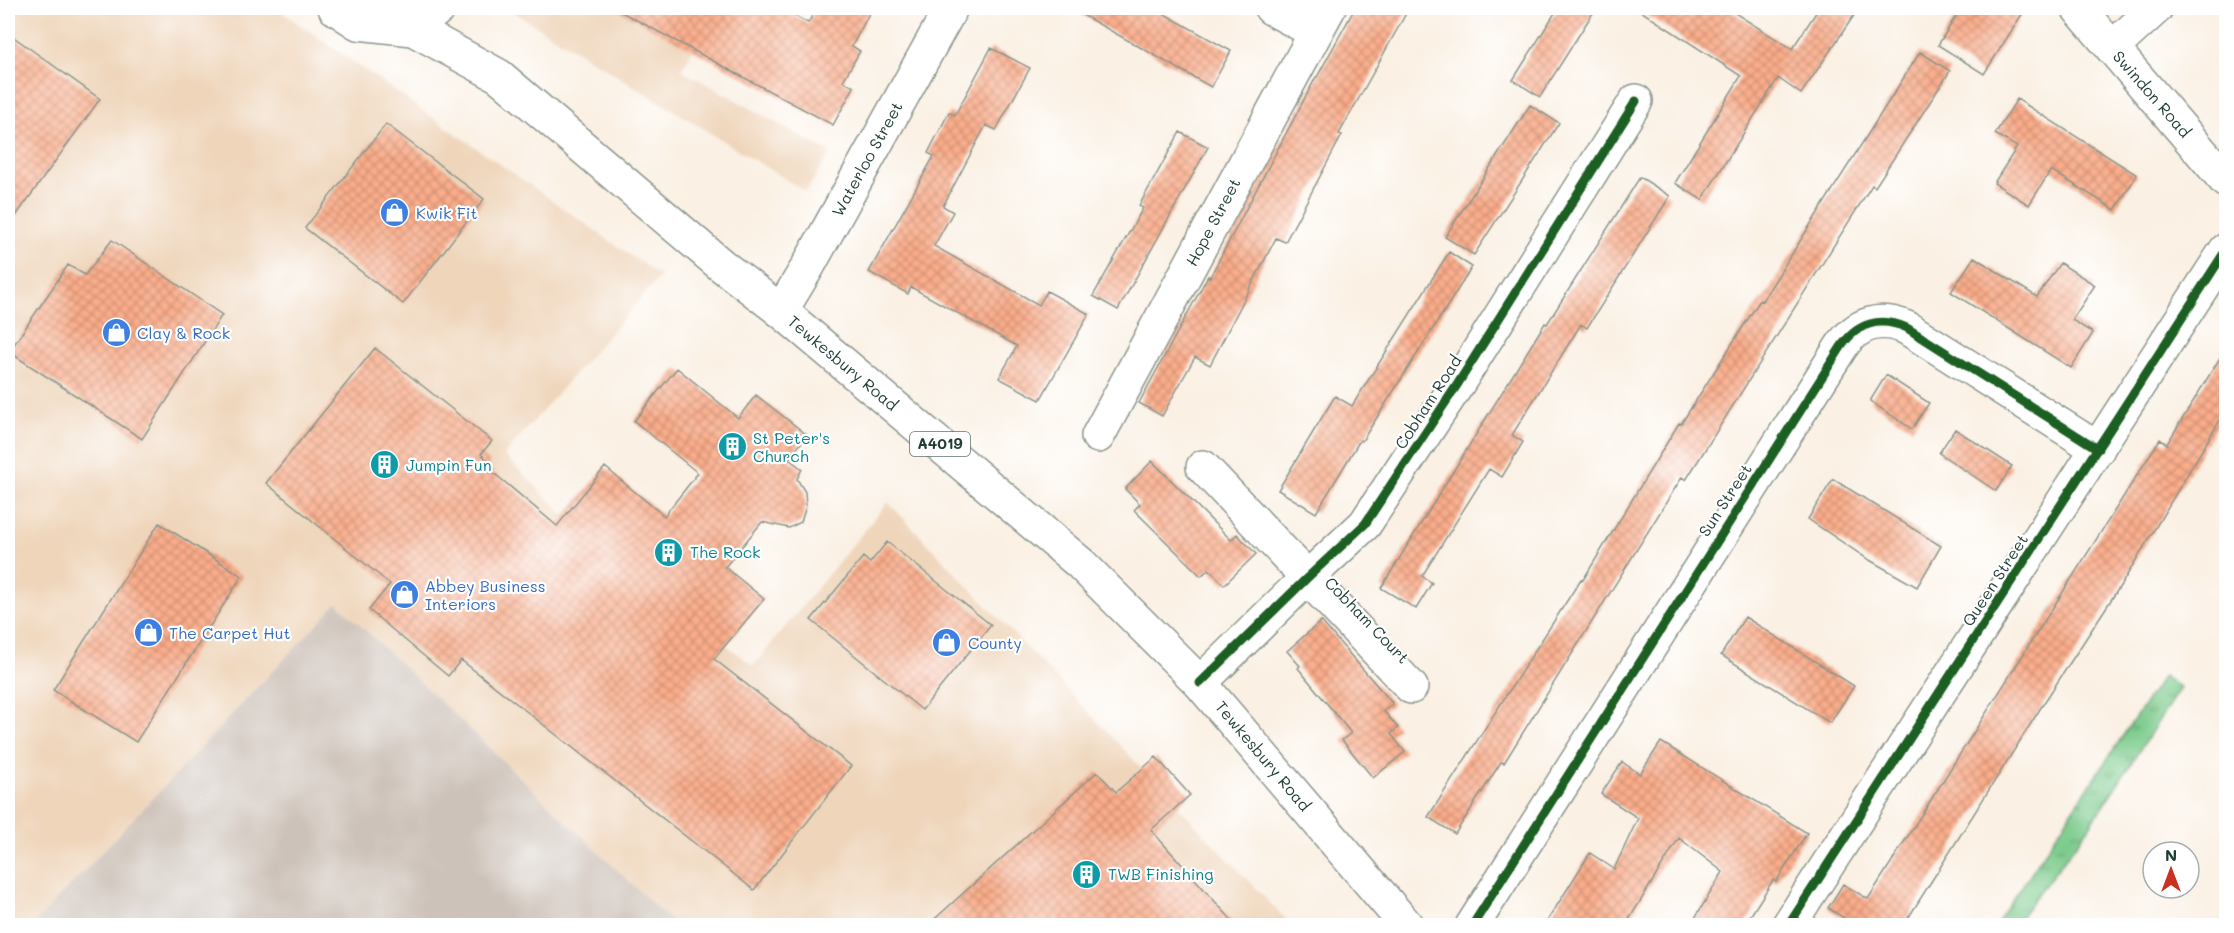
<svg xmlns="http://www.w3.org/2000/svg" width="2234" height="933" viewBox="0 0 2234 933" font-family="Mali,sans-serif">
<defs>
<pattern id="grass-tufts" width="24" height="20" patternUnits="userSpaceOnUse" patternTransform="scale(1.5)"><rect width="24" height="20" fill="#7ccb8b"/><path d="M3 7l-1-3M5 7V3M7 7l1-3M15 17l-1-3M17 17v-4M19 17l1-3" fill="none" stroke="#65a672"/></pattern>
<pattern id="building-cross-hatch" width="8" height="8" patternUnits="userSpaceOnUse" patternTransform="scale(1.5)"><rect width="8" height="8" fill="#fbad8b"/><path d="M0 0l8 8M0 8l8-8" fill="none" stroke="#cb8e72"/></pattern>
</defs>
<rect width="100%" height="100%" fill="#fff"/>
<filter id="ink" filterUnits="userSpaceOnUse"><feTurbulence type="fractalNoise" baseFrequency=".0167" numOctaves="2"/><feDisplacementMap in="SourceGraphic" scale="12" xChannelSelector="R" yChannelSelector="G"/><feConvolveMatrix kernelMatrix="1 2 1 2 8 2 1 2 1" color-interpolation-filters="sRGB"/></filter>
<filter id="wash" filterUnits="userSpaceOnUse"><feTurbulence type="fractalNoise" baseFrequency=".008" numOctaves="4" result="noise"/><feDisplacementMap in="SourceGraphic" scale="24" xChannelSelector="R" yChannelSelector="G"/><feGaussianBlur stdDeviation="1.35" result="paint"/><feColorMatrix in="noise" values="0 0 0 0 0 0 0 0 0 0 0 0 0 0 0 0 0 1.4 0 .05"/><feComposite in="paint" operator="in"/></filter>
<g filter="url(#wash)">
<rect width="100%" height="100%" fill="#faf0e3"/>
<!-- built -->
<path fill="#efd6bb" d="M 8,8 L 276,8 L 660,276 L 504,455 L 572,523 L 753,666 L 888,502 L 1291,925 L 675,925 L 337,603 L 33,925 L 8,925 Z
M 507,8 L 713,8 L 682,70 L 830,153 L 806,192 Z"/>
<!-- industrial -->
<path fill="#cdc2b9" d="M 337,603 L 675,925 L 33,925 Z"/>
<!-- grass -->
<path fill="url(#grass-tufts)" stroke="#4e8460" stroke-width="1.5" d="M 2163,676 L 2180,688 L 2088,829 L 2014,925 L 1996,925 Z"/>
<g id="blocks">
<!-- building -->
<path fill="url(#building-cross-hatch)" d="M 614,8 L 780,8 L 808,23 L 817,8 L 872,8 L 852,46 L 860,51 L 843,81 L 854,87 L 833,125 Z
M 1070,8 L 1154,8 L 1231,51 L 1211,87 Z
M 1355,8 L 1409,8 L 1339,134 L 1342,135 L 1285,242 L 1276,238 L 1210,365 L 1195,357 L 1162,416 L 1139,403 L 1208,276 L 1210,277 L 1316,77 L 1317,77 Z
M 1558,8 L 1596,8 L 1540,97 L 1513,80 Z
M 1636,8 L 1727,8 L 1792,49 L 1819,8 L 1859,8 L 1801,94 L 1778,78 L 1702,200 L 1675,183 L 1741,76 Z
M 1961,8 L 2026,8 L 1984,74 L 1938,45 Z
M 8,33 L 100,99 L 8,227 Z
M 991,48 L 1030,68 L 996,130 L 986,125 L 943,206 L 953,212 L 934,246 L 1039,305 L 1047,291 L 1089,314 L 1040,400 L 999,378 L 1017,346 L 911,287 L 908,294 L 869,272 L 934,156 L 928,153 L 949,112 L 955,115 Z
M 1920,52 L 1950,71 L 1875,187 L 1872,185 L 1686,480 L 1682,477 L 1504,763 L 1501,762 L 1455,834 L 1428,817 L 1581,579 L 1583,580 L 1679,423 L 1681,424 L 1760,300 L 1762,301 Z
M 2017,99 L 2137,175 L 2115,210 L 2051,170 L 2029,205 L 1994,183 L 2017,147 L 1995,134 Z
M 1530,105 L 1559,123 L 1474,255 L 1445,237 Z
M 386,124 L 484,199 L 403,304 L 305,228 Z
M 1180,132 L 1208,147 L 1118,310 L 1093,296 L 1143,208 L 1139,206 Z
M 1640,177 L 1670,196 L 1587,328 L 1581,324 L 1512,435 L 1523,442 L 1502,477 L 1489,469 L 1422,576 L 1432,583 L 1416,609 L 1381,588 L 1545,323 L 1547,324 Z
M 112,240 L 222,315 L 142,439 L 9,352 L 68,265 L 85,275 Z
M 1449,252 L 1472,267 L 1362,441 L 1360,440 L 1316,513 L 1278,490 L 1335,396 L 1352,406 Z
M 1974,257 L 2037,297 L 2060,263 L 2095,285 L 2072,320 L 2093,333 L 2071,368 L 1951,292 Z
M 375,348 L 492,441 L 481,454 L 490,462 L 488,468 L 557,526 L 605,467 L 664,516 L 698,473 L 634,421 L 677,368 L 738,418 L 756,395 L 807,435 L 789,459 L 802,469 L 797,479 L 805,492 L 806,506 L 801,522 L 789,528 L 762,522 L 725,567 L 764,599 L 714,659 L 851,766 L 754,890 L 461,660 L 448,676 L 369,610 L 390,584 L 266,483 Z
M 2226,348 L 2226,410 L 2124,580 L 2040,709 L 1905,923 L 1910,926 L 1851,926 L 1852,923 L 1828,908 L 1843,884 L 1868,899 L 2160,439 L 2167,444 Z
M 1886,375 L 1929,403 L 1912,429 L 1870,401 Z
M 1955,429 L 2012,466 L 1996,491 L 1939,453 Z
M 1152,461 L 1231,540 L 1237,534 L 1256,554 L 1224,585 L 1209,569 L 1201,576 L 1134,510 L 1140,504 L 1125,489 Z
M 1833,479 L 1941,546 L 1917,587 L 1866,558 L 1808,519 Z
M 159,523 L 242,576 L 136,742 L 53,690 Z
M 887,542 L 991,625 L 922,710 L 811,620 L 863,557 L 870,563 Z
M 1745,617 L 1854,686 L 1830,723 L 1721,655 Z
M 1321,621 L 1393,704 L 1384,711 L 1398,728 L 1391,734 L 1405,752 L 1373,778 L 1342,740 L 1351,733 L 1298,668 L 1300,666 L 1287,651 Z
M 1661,742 L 1807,833 L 1791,858 L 1776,882 L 1773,880 L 1744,926 L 1690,926 L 1723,872 L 1679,838 L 1625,926 L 1544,926 L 1590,853 L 1614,869 L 1638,818 L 1601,794 L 1622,762 L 1640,774 Z
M 1156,757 L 1190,795 L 1151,830 L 1237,926 L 927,926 L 1097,772 L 1116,792 Z"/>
</g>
</g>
<g filter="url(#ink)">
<use href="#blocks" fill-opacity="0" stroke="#8c968c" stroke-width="1.5"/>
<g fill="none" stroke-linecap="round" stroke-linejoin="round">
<defs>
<path id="street" d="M 1271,8 L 1315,32
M 413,29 L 439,8
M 2112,48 L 2156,8
M 781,311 L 807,268 L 951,8
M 1098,436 L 1329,8
M 1203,467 L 1411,687
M 1200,683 L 1307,578 L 1365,524 L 1457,385 L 1636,101
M 1472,926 L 1841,347 C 1857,323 1880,316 1907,328 L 2098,449
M 1788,926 L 2226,250"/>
<path id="secondary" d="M 2078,8 L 2226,181"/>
<path id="highway" d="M 335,8 L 358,23 L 413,29 L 499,76 L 721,265 L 781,311 L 1081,564 L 1200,683 L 1407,926"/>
</defs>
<!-- street casing -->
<use href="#street" stroke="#8c968c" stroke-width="36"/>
<!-- secondary casing -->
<use href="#secondary" stroke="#8c968c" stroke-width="36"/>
<!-- highway casing -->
<use href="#highway" stroke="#8c968c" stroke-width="36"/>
<!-- street -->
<use href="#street" stroke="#fff" stroke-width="33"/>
<!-- secondary -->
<use href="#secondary" stroke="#fff" stroke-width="33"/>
<!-- highway -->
<use href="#highway" stroke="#fff" stroke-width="33"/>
<defs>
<path id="cycleway" d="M 1200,683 L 1307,578 L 1365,524 L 1457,385 L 1636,101
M 1472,926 L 1841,347 C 1857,323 1880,316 1907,328 L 2098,449
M 1788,926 L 2226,250"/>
</defs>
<!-- cycleway casing -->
<use href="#cycleway" stroke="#fff" stroke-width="13"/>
<!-- cycleway -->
<use href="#cycleway" stroke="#1b5e20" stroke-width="9"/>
</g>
</g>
<!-- icons -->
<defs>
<symbol id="shop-disc" viewBox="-11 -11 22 22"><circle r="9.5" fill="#3f7fe0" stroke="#fff"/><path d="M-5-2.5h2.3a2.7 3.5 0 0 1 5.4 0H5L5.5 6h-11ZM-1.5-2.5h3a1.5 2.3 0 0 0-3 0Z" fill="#fff"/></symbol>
<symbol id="building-disc" viewBox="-11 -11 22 22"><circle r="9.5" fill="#0f9aa8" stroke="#fff"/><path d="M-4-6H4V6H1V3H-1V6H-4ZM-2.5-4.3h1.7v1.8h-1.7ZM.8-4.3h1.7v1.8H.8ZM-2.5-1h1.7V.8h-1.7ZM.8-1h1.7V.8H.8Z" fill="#fff"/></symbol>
</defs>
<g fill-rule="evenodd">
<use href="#shop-disc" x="378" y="196" width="33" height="33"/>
<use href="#shop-disc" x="100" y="316" width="33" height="33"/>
<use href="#building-disc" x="716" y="430" width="33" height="33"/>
<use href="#building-disc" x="368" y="448" width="33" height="33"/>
<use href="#building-disc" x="652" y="536" width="33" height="33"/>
<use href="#shop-disc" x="388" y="578" width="33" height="33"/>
<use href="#shop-disc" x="132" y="616" width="33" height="33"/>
<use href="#shop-disc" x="930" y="626" width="33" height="33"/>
<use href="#building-disc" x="1070" y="858" width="33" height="33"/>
</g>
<g text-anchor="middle" stroke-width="4.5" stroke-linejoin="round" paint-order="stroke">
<!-- shield labels -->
<rect fill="#fff" stroke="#627771" stroke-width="1.5" x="910" y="432" width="60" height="24" rx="4.5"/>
<g font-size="15" font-weight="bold" fill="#1f3d34">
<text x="940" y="449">A4019</text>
</g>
<!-- street labels -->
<g font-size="16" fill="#1f3d34" stroke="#fff">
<text transform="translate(2152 94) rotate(49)" y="6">Swindon Road</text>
<text transform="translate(867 159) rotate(-61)" y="6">Waterloo Street</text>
<text transform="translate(1213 222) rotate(-62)" y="6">Hope Street</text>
<text transform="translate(843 363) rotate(40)" y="6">Tewkesbury Road</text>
<text transform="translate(1428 402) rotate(-57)" y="6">Cobham Road</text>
<text transform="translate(1725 500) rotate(-57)" y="6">Sun Street</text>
<text transform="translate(1995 580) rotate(-57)" y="6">Queen Street</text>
<text transform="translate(1367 620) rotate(46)" y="6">Cobham Court</text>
<text transform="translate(1263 756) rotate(50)" y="6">Tewkesbury Road</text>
</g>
<!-- shop labels -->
<g font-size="16" fill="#366cbe" stroke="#fff" text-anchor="start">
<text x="416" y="219">Kwik Fit</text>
<text x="137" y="339">Clay &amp; Rock</text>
<text x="425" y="592">Abbey Business<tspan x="425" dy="18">Interiors</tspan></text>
<text x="169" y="639">The Carpet Hut</text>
<text x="968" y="649">County</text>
</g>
<!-- culture labels -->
<g font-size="16" fill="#0d838f" stroke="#fff" text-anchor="start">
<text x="753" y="444">St Peter's<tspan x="753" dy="18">Church</tspan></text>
<text x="406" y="471">Jumpin Fun</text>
<text x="690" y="558">The Rock</text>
<text x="1108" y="880">TWB Finishing</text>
</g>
</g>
<!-- margin -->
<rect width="2234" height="933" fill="none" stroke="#fff" stroke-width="30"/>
<!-- north arrow -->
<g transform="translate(2171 870)"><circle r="28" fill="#ffffff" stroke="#a5b1ae" stroke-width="1.5"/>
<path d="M0-4.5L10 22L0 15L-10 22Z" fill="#c8321e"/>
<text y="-9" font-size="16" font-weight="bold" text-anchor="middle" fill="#1f3d34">N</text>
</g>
</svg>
